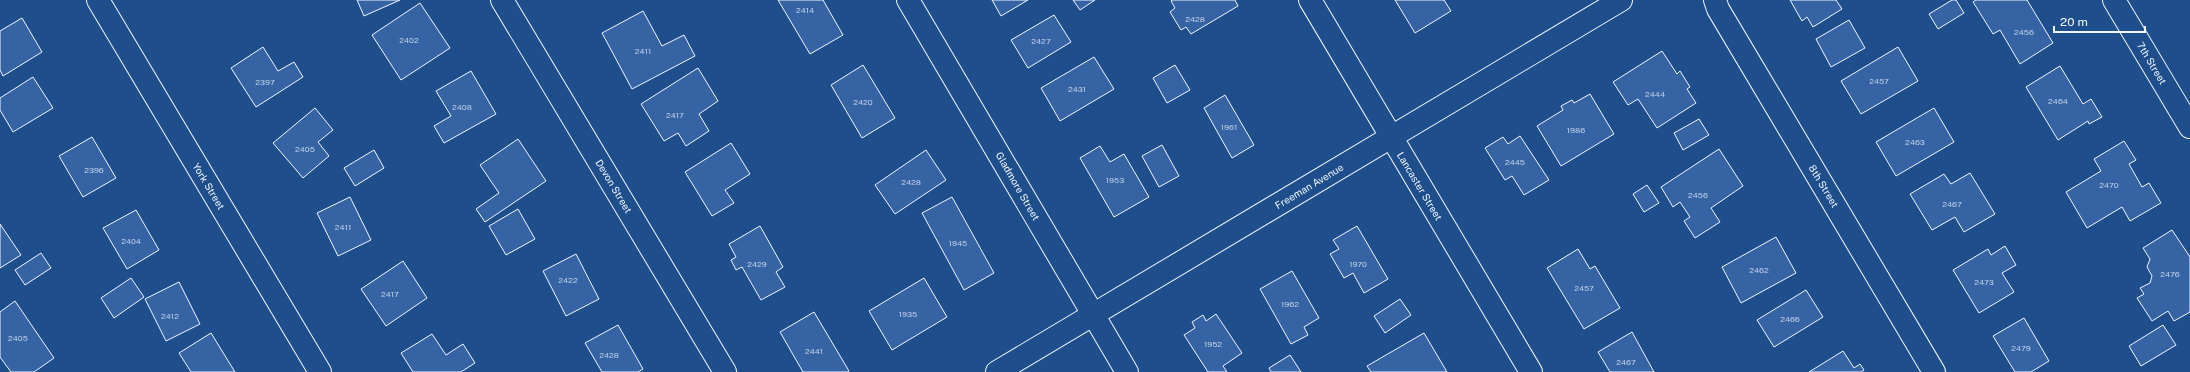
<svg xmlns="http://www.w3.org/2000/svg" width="2190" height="372" viewBox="0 0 2190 372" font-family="'Public Sans',sans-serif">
<rect width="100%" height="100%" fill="#1f4e8c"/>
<!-- building -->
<path fill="#3563a3" stroke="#f2f6ff" d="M 357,0 L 400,0 L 364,16 Z
M 778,0 L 823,0 L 843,35 L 810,54 Z
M 992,0 L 1028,0 L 1001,16 Z
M 1073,0 L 1095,0 L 1080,10 Z
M 1172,0 L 1235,0 L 1238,6 L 1191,34 L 1186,27 L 1181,30 L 1170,12 L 1175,8 L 1171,1 Z
M 1395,0 L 1444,0 L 1451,11 L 1415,33 Z
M 1790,0 L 1836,0 L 1842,9 L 1813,27 L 1807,17 L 1802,21 Z
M 1952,0 L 1956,0 L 1964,13 L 1938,29 L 1929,14 Z
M 1976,0 L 2027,0 L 2053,43 L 2020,64 L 2000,30 L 1993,34 L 1973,2 Z
M 420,3 L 450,48 L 401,80 L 372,35 Z
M 643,11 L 662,46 L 684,35 L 695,56 L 632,89 L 602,33 Z
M 1054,15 L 1071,42 L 1028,68 L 1011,40 Z
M 22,18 L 42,52 L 3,76 L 0,70 L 0,31 Z
M 1849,20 L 1865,48 L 1831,67 L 1816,39 Z
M 263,47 L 278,71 L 294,62 L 303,77 L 256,107 L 231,68 Z
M 1898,47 L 1918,81 L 1861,114 L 1841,81 Z
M 1662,51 L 1677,74 L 1680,71 L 1690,87 L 1687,89 L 1696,103 L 1657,128 L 1638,99 L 1628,105 L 1613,82 Z
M 1094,57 L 1114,89 L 1060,121 L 1041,88 Z
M 863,65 L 895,118 L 862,138 L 831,85 Z
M 1175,65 L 1190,90 L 1167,103 L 1153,78 Z
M 2060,66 L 2083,104 L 2091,99 L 2102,117 L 2089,124 L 2088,121 L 2058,140 L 2026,87 Z
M 698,68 L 718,101 L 699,114 L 709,131 L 686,146 L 678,133 L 664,141 L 641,104 Z
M 471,71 L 496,114 L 444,143 L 434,126 L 451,116 L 436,91 Z
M 33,77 L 53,108 L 13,132 L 0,110 L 0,98 Z
M 1590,94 L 1614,134 L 1561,166 L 1537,126 L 1563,110 L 1561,106 L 1572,100 L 1574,103 Z
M 1225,95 L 1254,145 L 1232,158 L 1204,108 Z
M 315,108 L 333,130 L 318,142 L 329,156 L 303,178 L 273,143 Z
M 1934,108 L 1954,142 L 1896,176 L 1876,142 Z
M 1699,119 L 1709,135 L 1683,150 L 1674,133 Z
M 1520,136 L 1549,180 L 1524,195 L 1512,176 L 1505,180 L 1485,148 L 1503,137 L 1508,144 Z
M 92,137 L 116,178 L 83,197 L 59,156 Z
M 518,139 L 546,181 L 485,222 L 476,209 L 499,193 L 480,165 Z
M 2124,141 L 2136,160 L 2129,164 L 2142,187 L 2149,183 L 2161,203 L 2130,221 L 2122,207 L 2087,228 L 2066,192 L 2101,171 L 2094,159 Z
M 731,143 L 750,174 L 725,190 L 734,203 L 712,216 L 685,172 Z
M 1162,145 L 1179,176 L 1159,187 L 1142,156 Z
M 1100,146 L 1110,162 L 1124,154 L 1149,197 L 1114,217 L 1080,158 Z
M 1719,149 L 1743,186 L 1711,208 L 1720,222 L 1695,238 L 1684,221 L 1690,217 L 1680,202 L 1673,207 L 1661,187 Z
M 374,150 L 384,168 L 355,186 L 344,168 Z
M 926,150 L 946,180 L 895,214 L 875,185 Z
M 1970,173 L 1995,214 L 1964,232 L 1955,217 L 1932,230 L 1910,194 L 1944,174 L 1951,184 Z
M 1647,185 L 1659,203 L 1644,212 L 1633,194 Z
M 350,197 L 371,240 L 338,256 L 317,213 Z
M 952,197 L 994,273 L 964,290 L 922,213 Z
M 518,209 L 535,239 L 506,255 L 489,226 Z
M 136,210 L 159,250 L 127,269 L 103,228 Z
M 0,224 L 21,255 L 0,268 Z
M 760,226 L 783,267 L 776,272 L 785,287 L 761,300 L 742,267 L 736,270 L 731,260 L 736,257 L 729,244 Z
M 1357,226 L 1388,279 L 1364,293 L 1353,273 L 1344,278 L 1330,254 L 1339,249 L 1333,240 Z
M 2172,230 L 2190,257 L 2190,312 L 2174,321 L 2168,311 L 2152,321 L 2137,298 L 2144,294 L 2140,288 L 2150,283 L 2152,276 L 2147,267 L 2150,259 L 2143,248 Z
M 1776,237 L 1796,273 L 1741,303 L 1722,267 Z
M 2005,246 L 2016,265 L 2002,273 L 2014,292 L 1979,313 L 1953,270 L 1988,249 L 1991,255 Z
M 1578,249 L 1590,269 L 1595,266 L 1620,308 L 1584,329 L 1547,268 Z
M 41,253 L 51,268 L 25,285 L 15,270 Z
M 576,254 L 599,299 L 566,316 L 543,271 Z
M 403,261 L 427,298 L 386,326 L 361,289 Z
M 1292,271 L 1319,318 L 1304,327 L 1308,335 L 1291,344 L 1260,289 Z
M 131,278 L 144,297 L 114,318 L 101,298 Z
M 924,278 L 947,317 L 892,350 L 869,311 Z
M 179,282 L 200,324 L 166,341 L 145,299 Z
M 1806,290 L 1823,317 L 1774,347 L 1757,320 Z
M 1400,299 L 1411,315 L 1385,333 L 1374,316 Z
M 15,301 L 54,358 L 34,372 L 11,372 L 0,357 L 0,312 Z
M 814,312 L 849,371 L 847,372 L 803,372 L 780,332 Z
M 1216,314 L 1242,353 L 1223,366 L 1227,372 L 1208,372 L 1184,335 L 1195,328 L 1192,322 L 1203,315 L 1206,321 Z
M 2024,318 L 2049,361 L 2031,372 L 2015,372 L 1993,336 Z
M 618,325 L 643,369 L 638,372 L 602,372 L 585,343 Z
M 2163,325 L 2176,345 L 2141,366 L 2129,346 Z
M 1632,332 L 1654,372 L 1610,372 L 1598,352 Z
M 211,333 L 235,372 L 191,372 L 179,353 Z
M 1424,333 L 1447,372 L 1371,372 L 1367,366 Z
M 432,334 L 446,355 L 463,344 L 475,363 L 461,372 L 413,372 L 401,353 Z
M 1843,351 L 1854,368 L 1860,364 L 1864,370 L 1861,372 L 1809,372 Z
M 1290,355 L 1301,372 L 1271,372 L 1269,368 Z"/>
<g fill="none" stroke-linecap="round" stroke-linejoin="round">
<defs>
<path id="street" d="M 98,0 L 320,372
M 502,0 L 725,372
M 908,0 L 1127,372
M 1310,0 L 1531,372
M 1715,0 L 1718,9 L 1934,372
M 2114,0 L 2190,127
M 997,372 L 1621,0"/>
</defs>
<!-- street casing -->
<use href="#street" stroke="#f2f6ff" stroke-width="24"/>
<!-- street -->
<use href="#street" stroke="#1f4e8c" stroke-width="22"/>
</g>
<g text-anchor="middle" stroke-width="3" stroke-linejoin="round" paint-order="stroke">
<!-- number labels -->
<g font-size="8" fill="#c3d1e8">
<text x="805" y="13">2414</text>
<text x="1195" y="22">2428</text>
<text x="2024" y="35">2456</text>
<text x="409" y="43">2402</text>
<text x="1041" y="44">2427</text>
<text x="643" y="54">2411</text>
<text x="1879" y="84">2457</text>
<text x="265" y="85">2397</text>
<text x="1077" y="92">2431</text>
<text x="1655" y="97">2444</text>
<text x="2058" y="104">2464</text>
<text x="863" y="105">2420</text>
<text x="462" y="110">2408</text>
<text x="675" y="118">2417</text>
<text x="1229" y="130">1961</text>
<text x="1576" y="133">1986</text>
<text x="1915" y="145">2463</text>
<text x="305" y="152">2405</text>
<text x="1515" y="165">2445</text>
<text x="94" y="173">2396</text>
<text x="1115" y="183">1953</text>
<text x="911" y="185">2428</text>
<text x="2109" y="188">2470</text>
<text x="1698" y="198">2456</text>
<text x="1952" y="207">2467</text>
<text x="343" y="230">2411</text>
<text x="131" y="244">2404</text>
<text x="958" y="246">1945</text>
<text x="757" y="267">2429</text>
<text x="1358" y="267">1970</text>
<text x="1759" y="273">2462</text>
<text x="2170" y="277">2476</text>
<text x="568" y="283">2422</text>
<text x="1984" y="285">2473</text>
<text x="1584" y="291">2457</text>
<text x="390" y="297">2417</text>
<text x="1290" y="307">1962</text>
<text x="908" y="317">1935</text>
<text x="170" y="319">2412</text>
<text x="1790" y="322">2466</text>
<text x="18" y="341">2405</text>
<text x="1213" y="347">1952</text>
<text x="2021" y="351">2479</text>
<text x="814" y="354">2441</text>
<text x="609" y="358">2428</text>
<text x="1626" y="365">2467</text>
</g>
<!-- street labels -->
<g font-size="10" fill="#f2f6ff" stroke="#1f4e8c">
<text transform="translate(2152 63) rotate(59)" y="4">7th Street</text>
<text transform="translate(209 186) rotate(59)" y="4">York Street</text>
<text transform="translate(614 186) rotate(59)" y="4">Devon Street</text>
<text transform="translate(1018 186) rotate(60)" y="4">Gladmore Street</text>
<text transform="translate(1309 186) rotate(-31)" y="4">Freeman Avenue</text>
<text transform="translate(1420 186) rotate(59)" y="4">Lancaster Street</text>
<text transform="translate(1824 186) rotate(59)" y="4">8th Street</text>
</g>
</g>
<!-- scale -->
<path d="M2054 26v6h91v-6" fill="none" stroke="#f2f6ff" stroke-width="2"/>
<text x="2060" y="26" font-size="12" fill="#f2f6ff" stroke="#1f4e8c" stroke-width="3" paint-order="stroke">20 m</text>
</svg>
